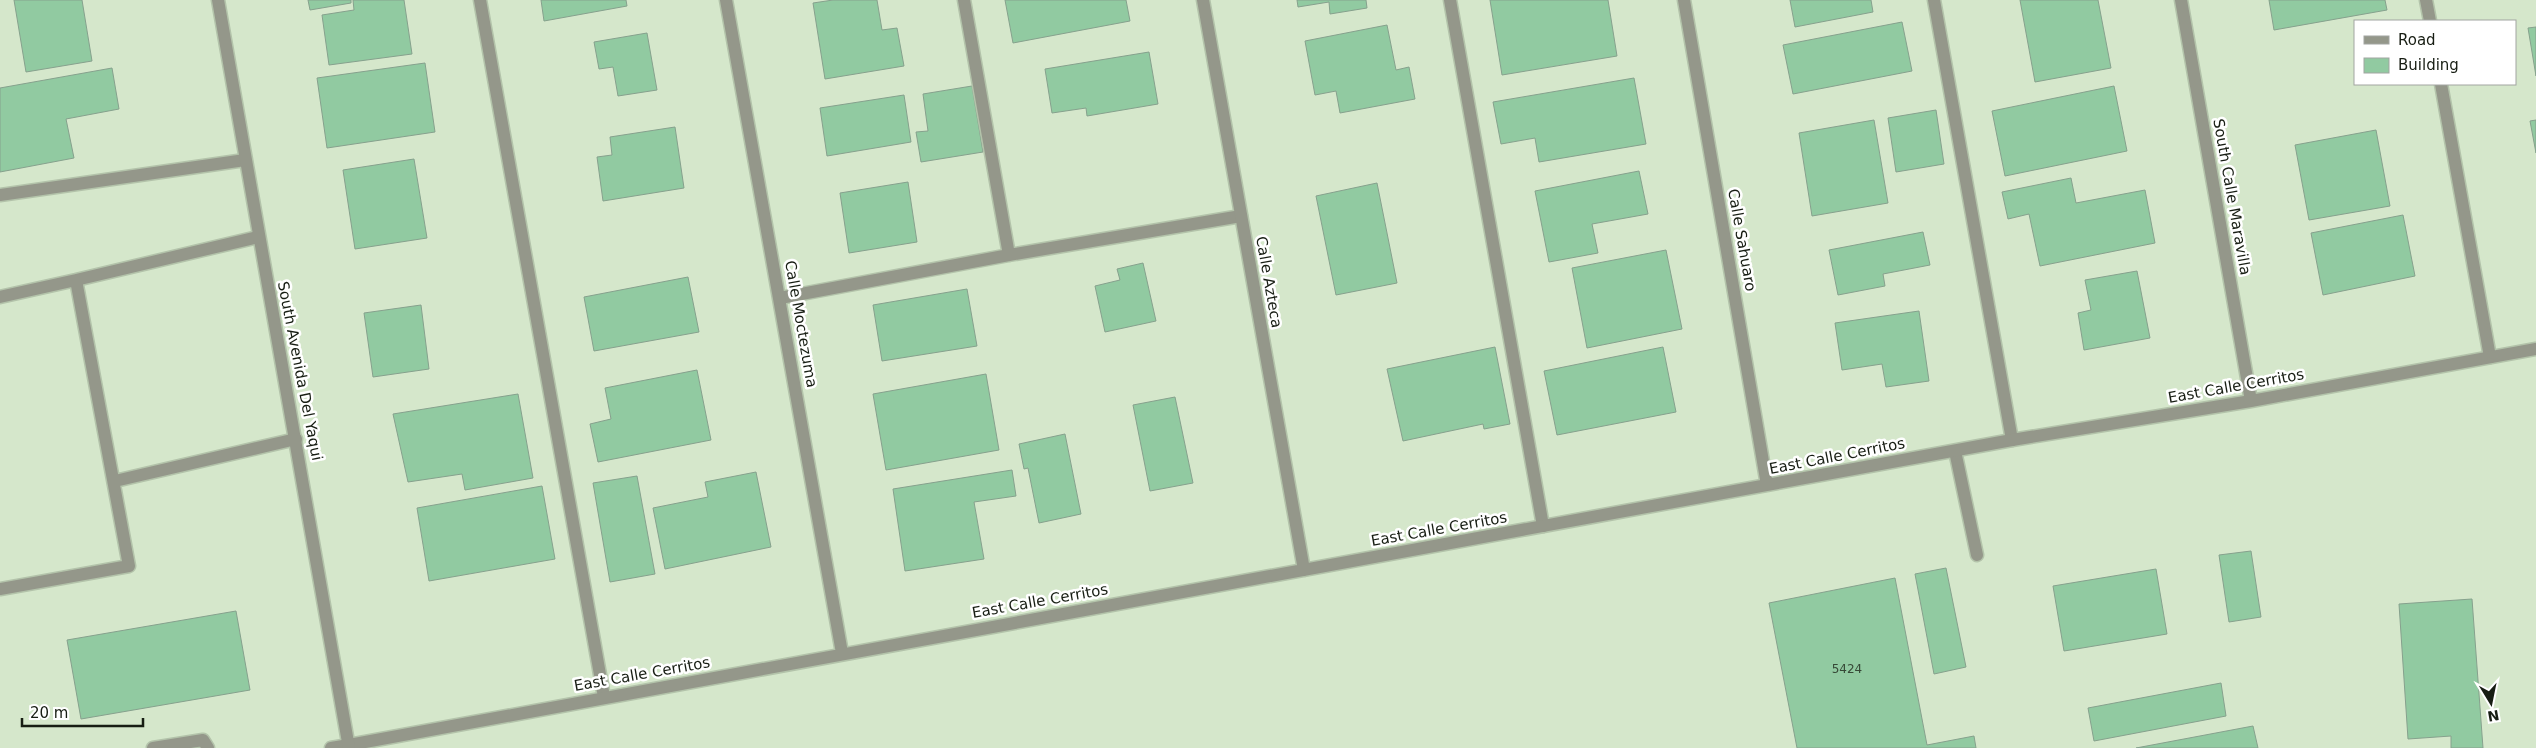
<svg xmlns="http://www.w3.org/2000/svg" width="2536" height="748" viewBox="0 0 2536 748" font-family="'DejaVu Sans',sans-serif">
<rect width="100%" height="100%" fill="#d5e7cb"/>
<!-- building -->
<path fill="#91caa1" stroke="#86a18d" d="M 14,0 L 82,0 L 92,61 L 26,72 Z
M 308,0 L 351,0 L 351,3 L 310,10 Z
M 353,0 L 404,0 L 412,54 L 329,65 L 322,15 L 354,10 Z
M 541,0 L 626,0 L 627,6 L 544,21 Z
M 833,0 L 877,0 L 882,30 L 897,28 L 904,66 L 825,79 L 813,3 Z
M 1005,0 L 1126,0 L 1130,21 L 1013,43 Z
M 1297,0 L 1366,0 L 1367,8 L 1330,14 L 1329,2 L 1298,7 Z
M 1490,0 L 1608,0 L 1617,56 L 1502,75 Z
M 1790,0 L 1871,0 L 1873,12 L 1795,27 Z
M 2020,0 L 2098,0 L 2111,68 L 2035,82 Z
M 2269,0 L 2385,0 L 2387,10 L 2274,30 Z
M 1902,22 L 1912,71 L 1793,94 L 1783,45 Z
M 1387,25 L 1396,70 L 1409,67 L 1415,99 L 1340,113 L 1336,91 L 1315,95 L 1305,41 Z
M 2536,27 L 2536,76 L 2528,28 Z
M 647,33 L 657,90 L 618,96 L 613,67 L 599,69 L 594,42 Z
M 1149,52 L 1158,104 L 1087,116 L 1086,108 L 1052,113 L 1045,69 Z
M 425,63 L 435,132 L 327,148 L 317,78 Z
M 112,68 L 119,109 L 66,119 L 74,158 L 0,172 L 0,88 Z
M 1634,78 L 1646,144 L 1539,162 L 1535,138 L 1501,144 L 1493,102 Z
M 972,86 L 983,152 L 921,162 L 916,132 L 928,131 L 923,94 Z
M 2114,86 L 2127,151 L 2005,176 L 1992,111 Z
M 904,95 L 911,142 L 827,156 L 820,108 Z
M 1936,110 L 1944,164 L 1896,172 L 1888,118 Z
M 1874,120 L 1888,203 L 1812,216 L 1799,133 Z
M 2536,120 L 2536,153 L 2530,121 Z
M 675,127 L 684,188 L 603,201 L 597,157 L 612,155 L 610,137 Z
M 2376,130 L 2390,206 L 2309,220 L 2295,145 Z
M 414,159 L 427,238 L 355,249 L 343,170 Z
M 1639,171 L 1648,214 L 1592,224 L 1598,253 L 1549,262 L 1535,191 Z
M 2071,178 L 2076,203 L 2145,190 L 2155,243 L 2040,266 L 2029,214 L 2008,219 L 2002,192 Z
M 908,182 L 917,242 L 849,253 L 840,193 Z
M 1377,183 L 1397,283 L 1336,295 L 1316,196 Z
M 2403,215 L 2415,276 L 2323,295 L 2311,233 Z
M 1923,232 L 1930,265 L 1883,274 L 1885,286 L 1838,295 L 1829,250 Z
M 1666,250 L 1682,329 L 1587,348 L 1572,268 Z
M 1143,263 L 1156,321 L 1105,332 L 1095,286 L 1120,280 L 1117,269 Z
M 2137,271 L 2150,338 L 2084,350 L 2078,313 L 2091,310 L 2085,280 Z
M 688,277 L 699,332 L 594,351 L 584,297 Z
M 967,289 L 977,346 L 882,361 L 873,305 Z
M 421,305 L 429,369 L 373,377 L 364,313 Z
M 1919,311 L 1929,381 L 1886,387 L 1882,364 L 1842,370 L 1835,323 Z
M 1495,347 L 1510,424 L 1484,429 L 1483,424 L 1403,441 L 1387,369 Z
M 1663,347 L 1676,412 L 1557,435 L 1544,371 Z
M 697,370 L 711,440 L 598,462 L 590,424 L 611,419 L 605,388 Z
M 986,374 L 999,450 L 886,470 L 873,394 Z
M 518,394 L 533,478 L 465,490 L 462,474 L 408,482 L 393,414 Z
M 1175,397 L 1193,483 L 1150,491 L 1133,405 Z
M 1065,434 L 1081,514 L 1039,523 L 1028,468 L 1024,469 L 1019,444 Z
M 1012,470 L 1016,496 L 974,502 L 984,559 L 905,571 L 893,489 Z
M 756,472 L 771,547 L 665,569 L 653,508 L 708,497 L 705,482 Z
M 637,476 L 655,574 L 610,582 L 593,483 Z
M 542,486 L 555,559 L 429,581 L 417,508 Z
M 2251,551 L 2261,617 L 2229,622 L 2219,555 Z
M 1946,568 L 1966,667 L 1934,674 L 1915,574 Z
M 2156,569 L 2167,634 L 2064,651 L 2053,586 Z
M 1895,578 L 1927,745 L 1974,736 L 1976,748 L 1797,748 L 1769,603 Z
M 2472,599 L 2483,748 L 2451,748 L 2451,736 L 2408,739 L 2399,604 Z
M 236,611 L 250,690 L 81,719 L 67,640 Z
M 2221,683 L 2226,716 L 2094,741 L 2088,708 Z
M 2253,726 L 2258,748 L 2136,748 Z"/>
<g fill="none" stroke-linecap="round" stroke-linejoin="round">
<defs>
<path id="service" d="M 480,0 L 604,697
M 964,0 L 1009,255
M 1450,0 L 1543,526
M 1934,0 L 2012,440
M 2426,0 L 2430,21
M 2441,84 L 2490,357
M 0,195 L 245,160
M 0,297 L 76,280
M 780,298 L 1009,255 L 1241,216
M 1955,451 L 1977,555
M 115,481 L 296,439
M 0,589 L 129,566 L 76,280 L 258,237
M 153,748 L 203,740 L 208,748
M 331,748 L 349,745"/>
<path id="minor" d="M 726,0 L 842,653
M 1203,0 L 1304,570
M 1684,0 L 1767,485
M 2181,0 L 2251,401
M 349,745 L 2012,440 L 2251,401 L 2536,349"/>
<path id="tertiary" d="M 218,0 L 349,748"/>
</defs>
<!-- service casing -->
<use href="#service" stroke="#b3c3aa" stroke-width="15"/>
<!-- minor casing -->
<use href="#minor" stroke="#b3c3aa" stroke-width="15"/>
<!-- tertiary casing -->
<use href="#tertiary" stroke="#b3c3aa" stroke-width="15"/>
<!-- service -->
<use href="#service" stroke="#94978a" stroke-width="12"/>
<!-- minor -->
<use href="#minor" stroke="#94978a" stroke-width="12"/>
<!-- tertiary -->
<use href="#tertiary" stroke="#94978a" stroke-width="12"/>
</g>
<g text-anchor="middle" stroke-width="5" stroke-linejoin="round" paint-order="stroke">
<!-- number labels -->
<g font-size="12" fill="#364836">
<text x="1847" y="673">5424</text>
</g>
<!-- street labels -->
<g font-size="15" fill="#171d13" stroke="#fff">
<text transform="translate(2232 197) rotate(80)" y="5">South Calle Maravilla</text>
<text transform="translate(1742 240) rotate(80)" y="5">Calle Sahuaro</text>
<text transform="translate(1269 282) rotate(80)" y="5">Calle Azteca</text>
<text transform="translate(801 324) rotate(80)" y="5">Calle Moctezuma</text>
<text transform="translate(300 371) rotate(79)" y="5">South Avenida Del Yaqui</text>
<text transform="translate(2236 386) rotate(-10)" y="5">East Calle Cerritos</text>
<text transform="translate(1837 456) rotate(-11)" y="5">East Calle Cerritos</text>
<text transform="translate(1439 529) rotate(-10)" y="5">East Calle Cerritos</text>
<text transform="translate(1040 601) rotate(-10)" y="5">East Calle Cerritos</text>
<text transform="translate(642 674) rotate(-10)" y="5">East Calle Cerritos</text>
</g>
</g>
<!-- legend -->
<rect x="2354" y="20" width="162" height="65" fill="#ffffff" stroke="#a2a5a1"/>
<rect x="2364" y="36" width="25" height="8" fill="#94978a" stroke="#a2a5a1"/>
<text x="2398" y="45" font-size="15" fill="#171d13">Road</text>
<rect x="2364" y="58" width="25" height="15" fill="#91caa1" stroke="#a2a5a1"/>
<text x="2398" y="70" font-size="15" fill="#171d13">Building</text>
<!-- north arrow -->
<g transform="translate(2491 703) rotate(170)" stroke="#ffffff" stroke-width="4" paint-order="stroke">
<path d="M0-4L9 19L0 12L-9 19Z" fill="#171d13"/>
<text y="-8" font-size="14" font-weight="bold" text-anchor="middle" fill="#171d13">N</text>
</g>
<!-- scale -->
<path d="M22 718v8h121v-8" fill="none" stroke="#171d13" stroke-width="2.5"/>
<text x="30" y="718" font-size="15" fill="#171d13" stroke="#ffffff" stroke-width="4" paint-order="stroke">20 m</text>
</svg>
